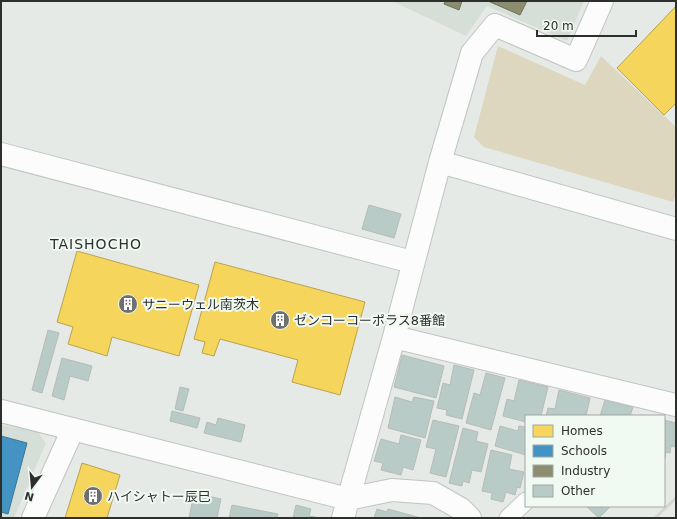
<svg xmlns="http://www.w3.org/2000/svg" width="677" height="519" viewBox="0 0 677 519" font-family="'DejaVu Sans','Noto Sans JP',sans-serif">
<rect width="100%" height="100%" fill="#e6eae7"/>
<!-- built -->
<path fill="#d5dfd7" d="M 392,1 L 584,1 L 567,41 L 487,6 L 466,36 Z
M 1,425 L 37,431 L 46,443 L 14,518 L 1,518 Z"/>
<!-- green -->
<path fill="#dcd7be" d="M 498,46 L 585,85 L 601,56 L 676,127 L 676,193 L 673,202 L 484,147 L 474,137 Z"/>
<!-- homes -->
<path fill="#f6d55c" stroke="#b9a34e" d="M 676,6 L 676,103 L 664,115 L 617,68 Z
M 77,251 L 199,285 L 179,356 L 112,337 L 107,356 L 68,344 L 73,327 L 57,322 Z
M 215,262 L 365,302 L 340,395 L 292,382 L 298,360 L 220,339 L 214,356 L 202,353 L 205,342 L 194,339 Z
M 82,463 L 120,475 L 107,518 L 65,518 Z"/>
<!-- schools -->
<path fill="#4393c3" stroke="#3c7596" d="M 1,436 L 27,443 L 8,514 L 1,512 Z"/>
<!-- industry -->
<path fill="#8c8c6e" stroke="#6f705a" d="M 445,1 L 462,1 L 459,10 L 444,4 Z
M 488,1 L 527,1 L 520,15 Z"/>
<!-- building -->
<path fill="#b9cbc6" stroke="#b7bbb9" d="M 369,205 L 401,214 L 394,238 L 362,229 Z
M 48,330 L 59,333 L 42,393 L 32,390 Z
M 402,355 L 444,366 L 436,398 L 394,387 Z
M 62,358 L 92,366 L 88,381 L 70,376 L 64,400 L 52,396 Z
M 454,365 L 474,370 L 462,419 L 446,415 L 447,410 L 437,408 L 443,383 L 450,385 Z
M 486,373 L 505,378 L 491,430 L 466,423 L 474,393 L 480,395 Z
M 519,380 L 548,387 L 541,416 L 526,416 L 526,422 L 503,416 L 507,399 L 514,401 Z
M 180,387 L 189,389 L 183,411 L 175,409 Z
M 559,390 L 590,398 L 586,416 L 546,416 L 548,408 L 555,409 Z
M 395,397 L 412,402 L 414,397 L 434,401 L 425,438 L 388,428 Z
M 605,400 L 633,407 L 630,416 L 600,416 Z
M 172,411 L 200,418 L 197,428 L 170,421 Z
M 218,418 L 245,425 L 241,442 L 204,433 L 207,422 L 216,425 Z
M 433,420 L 459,426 L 446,477 L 430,473 L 436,449 L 426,447 Z
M 664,420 L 676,423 L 676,447 L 671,446 L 670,453 L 666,452 L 665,458 Z
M 500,426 L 518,431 L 519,426 L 526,427 L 526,455 L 495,446 Z
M 463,428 L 478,432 L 476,441 L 488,444 L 481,472 L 472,470 L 469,483 L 463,481 L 462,486 L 449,483 Z
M 401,435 L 421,440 L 413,470 L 403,467 L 401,475 L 381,470 L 383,463 L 374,461 L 381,439 L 399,444 Z
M 491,450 L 512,455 L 509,469 L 524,472 L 520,488 L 517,487 L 515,495 L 506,492 L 503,502 L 491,499 L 492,493 L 482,491 Z
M 194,493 L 221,499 L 217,518 L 189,518 Z
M 232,505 L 278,514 L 277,518 L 229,518 Z
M 296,505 L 311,509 L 309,516 L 320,518 L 293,518 Z
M 586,506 L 611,506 L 599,518 Z
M 377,509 L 387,512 L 388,509 L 421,518 L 374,518 Z"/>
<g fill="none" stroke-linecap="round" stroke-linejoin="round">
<defs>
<path id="lane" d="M 508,518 L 526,501"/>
<path id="street" d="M 1,154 L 412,262
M 440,162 L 676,229
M 394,337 L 676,405
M 1,411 L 348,499 L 392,490 L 433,493 L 461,509 L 470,518
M 33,518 L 73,429
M 343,518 L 394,337 L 440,162 L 472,53 L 495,25 L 576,60 L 602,1"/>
</defs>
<!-- lane casing -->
<use href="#lane" stroke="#c1c4c2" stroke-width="19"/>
<!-- street casing -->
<use href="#street" stroke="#c1c4c2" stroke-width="24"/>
<!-- lane -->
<use href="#lane" stroke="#fbfcfb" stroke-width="17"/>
<!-- street -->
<use href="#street" stroke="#fbfcfb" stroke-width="22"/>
<!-- rail -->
<path stroke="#d6d6d6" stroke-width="3" d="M 655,518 L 676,498"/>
</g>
<!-- icons -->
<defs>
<symbol id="building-disc" viewBox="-11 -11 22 22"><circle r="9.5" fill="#6d706d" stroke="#f1f9f3"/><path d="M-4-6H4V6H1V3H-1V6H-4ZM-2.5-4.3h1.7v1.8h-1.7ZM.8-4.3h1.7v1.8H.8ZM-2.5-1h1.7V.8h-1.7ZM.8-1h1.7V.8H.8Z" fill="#fff"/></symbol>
</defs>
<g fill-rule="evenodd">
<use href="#building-disc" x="117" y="293" width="22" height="22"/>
<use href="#building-disc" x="269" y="309" width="22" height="22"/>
<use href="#building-disc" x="82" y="485" width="22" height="22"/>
</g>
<g text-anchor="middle" stroke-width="4" stroke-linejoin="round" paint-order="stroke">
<!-- poi labels -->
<g font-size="13" fill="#2c2f2c" stroke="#f1f9f3" text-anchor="start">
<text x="142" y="309">サニーウェル南茨木</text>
<text x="294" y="325">ゼンコーコーポラス8番館</text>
<text x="107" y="501">ハイシャトー辰巳</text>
</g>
<!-- neighbourhood labels -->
<g font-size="14" letter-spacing="1" fill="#2c2f2c" stroke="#f1f9f3">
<text x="96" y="249">TAISHOCHO</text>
</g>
</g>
<!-- border -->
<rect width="677" height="519" fill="none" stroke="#2c2f2c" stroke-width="4"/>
<!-- legend -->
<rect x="525" y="415" width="140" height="92" fill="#f1f9f3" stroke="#a2a8a3"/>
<rect x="533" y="425" width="20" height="12" fill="#f6d55c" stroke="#a2a8a3"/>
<text x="561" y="435" font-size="12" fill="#2c2f2c">Homes</text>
<rect x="533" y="445" width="20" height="12" fill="#4393c3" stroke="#a2a8a3"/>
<text x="561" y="455" font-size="12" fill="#2c2f2c">Schools</text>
<rect x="533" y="465" width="20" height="12" fill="#8c8c6e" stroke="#a2a8a3"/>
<text x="561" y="475" font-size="12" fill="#2c2f2c">Industry</text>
<rect x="533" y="485" width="20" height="12" fill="#b9cbc6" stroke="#a2a8a3"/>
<text x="561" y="495" font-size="12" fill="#2c2f2c">Other</text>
<!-- north arrow -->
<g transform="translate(32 487) rotate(196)" stroke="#f1f9f3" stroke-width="3" paint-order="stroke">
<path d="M0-3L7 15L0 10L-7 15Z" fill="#2c2f2c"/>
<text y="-6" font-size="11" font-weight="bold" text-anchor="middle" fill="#2c2f2c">N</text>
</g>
<!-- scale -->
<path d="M537 30v6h99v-6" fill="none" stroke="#2c2f2c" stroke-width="2"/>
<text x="543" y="30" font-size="12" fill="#2c2f2c" stroke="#f1f9f3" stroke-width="3" paint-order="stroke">20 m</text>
</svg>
